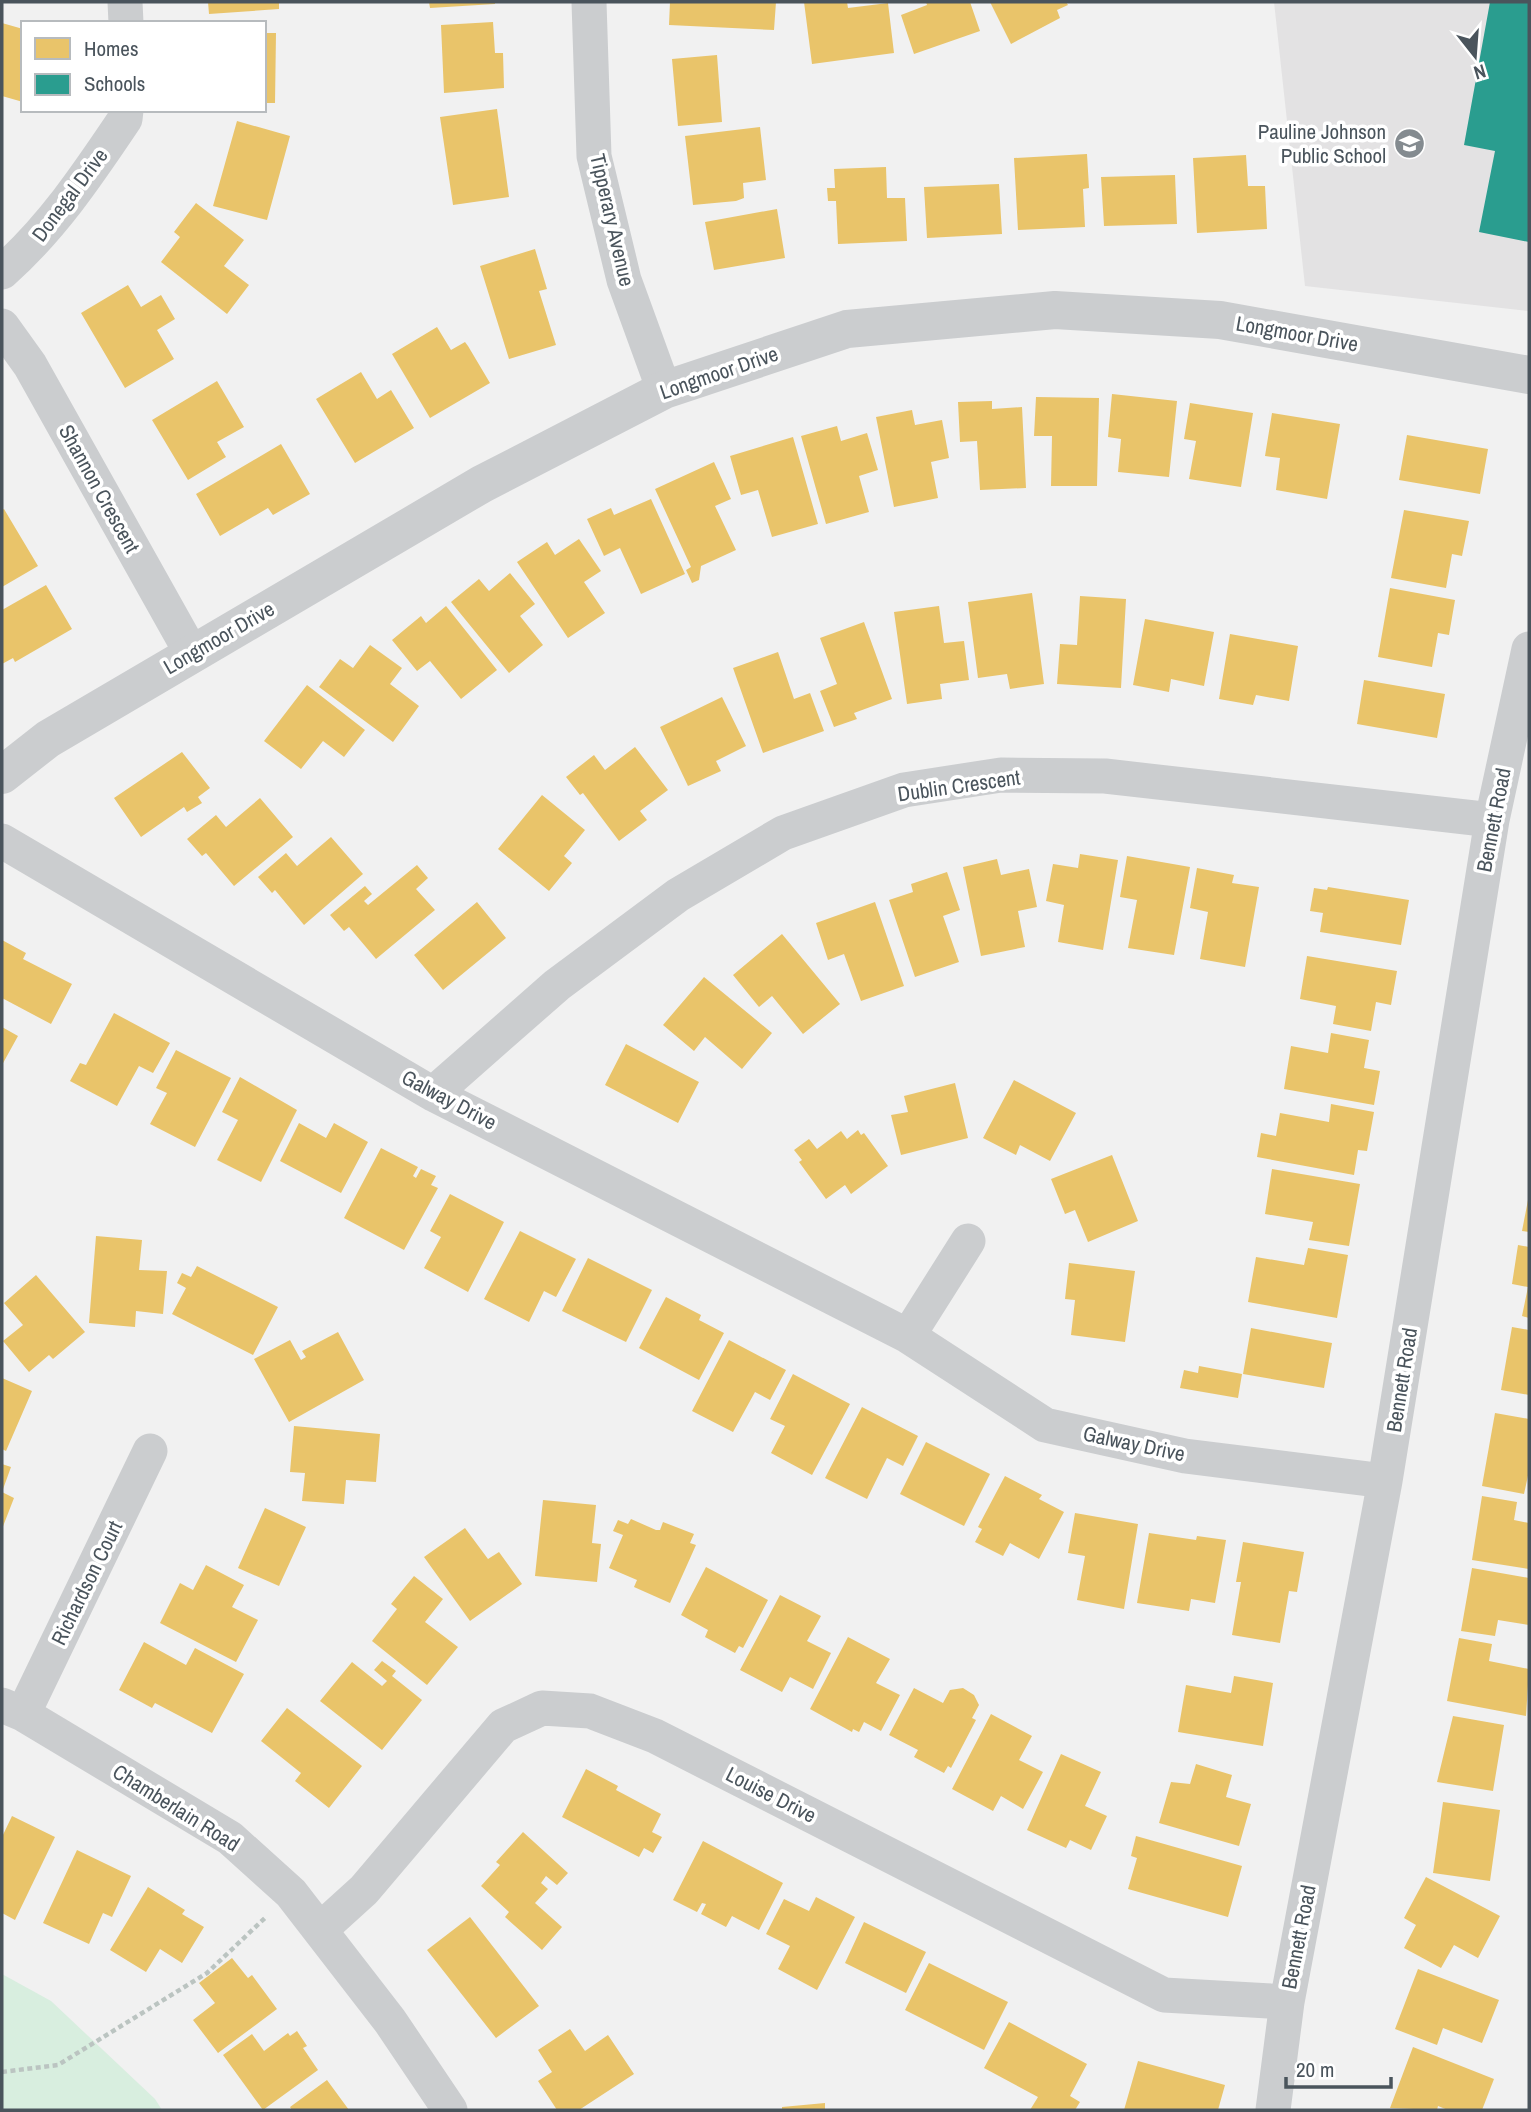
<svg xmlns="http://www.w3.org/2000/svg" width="1531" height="2112" viewBox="0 0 1531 2112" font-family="'Archivo Narrow',sans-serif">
<rect width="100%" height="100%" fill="#f1f1f1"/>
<!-- education -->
<path fill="#e3e2e3" d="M 1274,2 L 1529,2 L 1529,311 L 1305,286 Z"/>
<!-- green -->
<path fill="#d8eedf" d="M 2,1974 L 51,2001 L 155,2099 L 162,2110 L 2,2110 Z"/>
<!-- homes -->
<path fill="#e9c46a" d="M 208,2 L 279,2 L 279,9 L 209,14 Z
M 429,2 L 495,2 L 495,4 L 430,8 Z
M 670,2 L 776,2 L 774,30 L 669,25 Z
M 804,2 L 847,2 L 848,8 L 888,3 L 894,53 L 812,64 Z
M 926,2 L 970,2 L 980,31 L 914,54 L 901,15 L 927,5 Z
M 990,2 L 1066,2 L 1068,5 L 1057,10 L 1060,18 L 1011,44 Z
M 493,22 L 495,53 L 503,53 L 504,88 L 444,93 L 441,25 Z
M 2,23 L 23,29 L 23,102 L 2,96 Z
M 264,33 L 276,33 L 275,103 L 264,103 Z
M 717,55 L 722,122 L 678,126 L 672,59 Z
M 497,109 L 509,197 L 453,205 L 440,117 Z
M 237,121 L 290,136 L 267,220 L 213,206 Z
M 760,127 L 766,180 L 743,183 L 744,198 L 736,201 L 693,205 L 685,136 Z
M 1087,154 L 1089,188 L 1083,189 L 1085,227 L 1018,230 L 1014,158 Z
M 1246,155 L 1248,186 L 1265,186 L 1267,229 L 1197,233 L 1193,158 Z
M 886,167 L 887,198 L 905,198 L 907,241 L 838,244 L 836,201 L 828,201 L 827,188 L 835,188 L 834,169 Z
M 1175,175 L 1177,224 L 1104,226 L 1101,177 Z
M 999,184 L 1002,234 L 927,238 L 924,187 Z
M 196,203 L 244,240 L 224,266 L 249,285 L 227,314 L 161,262 L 180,237 L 174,232 Z
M 777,209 L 785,258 L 714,270 L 705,222 Z
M 535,249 L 547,289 L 539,291 L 556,345 L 509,359 L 480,266 Z
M 128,285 L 141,307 L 161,295 L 175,319 L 157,330 L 174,359 L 125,388 L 81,313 Z
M 437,327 L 451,350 L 465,342 L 468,346 L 490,383 L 430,418 L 392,354 Z
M 361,372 L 377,399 L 391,390 L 414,428 L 355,463 L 316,399 Z
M 217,381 L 244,427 L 217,442 L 226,457 L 188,480 L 152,420 Z
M 1112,394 L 1177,401 L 1169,477 L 1118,472 L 1121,439 L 1108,437 Z
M 1036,397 L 1099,398 L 1097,486 L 1051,486 L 1052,436 L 1034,436 Z
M 992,401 L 992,409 L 1022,407 L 1026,488 L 980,490 L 977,441 L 960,442 L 958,402 Z
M 1190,403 L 1253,413 L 1241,487 L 1189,479 L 1196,441 L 1184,439 Z
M 912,410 L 915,425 L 942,420 L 949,458 L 931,462 L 938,498 L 894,507 L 876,417 Z
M 1272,413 L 1340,424 L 1327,499 L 1276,490 L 1280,458 L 1265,456 Z
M 837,426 L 841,441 L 867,433 L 878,470 L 859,476 L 869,512 L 826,524 L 801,436 Z
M 1407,435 L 1488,449 L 1480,494 L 1399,480 Z
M 793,437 L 818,524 L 772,537 L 758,490 L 741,495 L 730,456 Z
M 281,444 L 310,494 L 273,515 L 268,508 L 220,536 L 196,494 Z
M 714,462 L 731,499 L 715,506 L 736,550 L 701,566 L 699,580 L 692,583 L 686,570 L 691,567 L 655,489 Z
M 651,499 L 685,574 L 641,594 L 620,548 L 604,556 L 587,519 L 611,508 L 614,515 Z
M 4,509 L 38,566 L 2,587 L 2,510 Z
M 1404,510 L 1469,521 L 1462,556 L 1452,554 L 1446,588 L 1391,578 Z
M 579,539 L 601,571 L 584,582 L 605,613 L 568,638 L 517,562 L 547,542 L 555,555 Z
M 510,573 L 535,604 L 520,616 L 543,645 L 509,673 L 451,602 L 479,579 L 489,591 Z
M 46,585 L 72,629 L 15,662 L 13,658 L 2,664 L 2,610 Z
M 1390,588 L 1455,600 L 1449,635 L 1438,633 L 1432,667 L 1378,657 Z
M 1032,593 L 1044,684 L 1010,689 L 1007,674 L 978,678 L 968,602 Z
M 1080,596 L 1126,599 L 1121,688 L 1057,684 L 1060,644 L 1077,645 Z
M 446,606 L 497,670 L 461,699 L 430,661 L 417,671 L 392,640 L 421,616 L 426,623 Z
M 939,606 L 944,643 L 964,641 L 969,680 L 940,684 L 942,699 L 907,704 L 894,612 Z
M 1145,619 L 1214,632 L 1204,686 L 1171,679 L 1169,692 L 1133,685 Z
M 864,622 L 892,699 L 854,713 L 857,719 L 834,727 L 820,691 L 837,684 L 820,638 Z
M 1230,634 L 1298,646 L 1289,701 L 1256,695 L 1253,705 L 1219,699 Z
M 370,645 L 402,668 L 390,684 L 419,706 L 393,742 L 319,687 L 340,659 L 353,668 Z
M 778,652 L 794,699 L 810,693 L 824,731 L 763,753 L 733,668 Z
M 1364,680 L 1445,694 L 1437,738 L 1357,724 Z
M 307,685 L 365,730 L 344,757 L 323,741 L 301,769 L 264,741 Z
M 722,697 L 746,746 L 716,761 L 721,771 L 688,786 L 660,727 Z
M 635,747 L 668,790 L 640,811 L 647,820 L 619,841 L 583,793 L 580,795 L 566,777 L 594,755 L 605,770 Z
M 182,752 L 210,788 L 198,797 L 202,803 L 187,812 L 184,807 L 141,837 L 114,798 Z
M 542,795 L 585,830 L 564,856 L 572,863 L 549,891 L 498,849 Z
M 260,798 L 293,837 L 234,886 L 206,853 L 202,856 L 187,839 L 216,815 L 226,827 Z
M 331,837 L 363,874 L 304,925 L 275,890 L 272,893 L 258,877 L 286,853 L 297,866 Z
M 1080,854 L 1118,860 L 1103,950 L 1058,942 L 1064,905 L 1046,901 L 1053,864 L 1078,868 Z
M 1127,856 L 1190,867 L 1174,955 L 1128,948 L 1137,900 L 1120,897 Z
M 997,859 L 1001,875 L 1029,869 L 1037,907 L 1018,911 L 1025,947 L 981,956 L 963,867 Z
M 417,865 L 428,878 L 416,889 L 435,910 L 376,959 L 349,927 L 344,931 L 330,915 L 365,886 L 372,894 L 364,901 L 368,905 Z
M 1197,868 L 1234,875 L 1232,883 L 1259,887 L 1245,967 L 1200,959 L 1208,912 L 1190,908 Z
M 947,872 L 960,910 L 943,916 L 959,962 L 915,977 L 889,900 L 913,892 L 911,884 Z
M 1328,887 L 1409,900 L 1401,945 L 1320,932 L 1323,913 L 1310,911 L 1314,888 L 1327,890 Z
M 477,902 L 506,938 L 443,990 L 414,955 Z
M 875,902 L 904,986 L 861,1001 L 844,954 L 828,960 L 816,923 Z
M 782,934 L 840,1004 L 803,1034 L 772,996 L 759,1007 L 733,975 Z
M 2,940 L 26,953 L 23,959 L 72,984 L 51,1024 L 2,998 Z
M 1307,956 L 1397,971 L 1391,1005 L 1376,1002 L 1371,1031 L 1333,1024 L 1336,1006 L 1300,999 Z
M 704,977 L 772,1033 L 742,1069 L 705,1037 L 694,1051 L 663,1025 Z
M 114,1013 L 170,1043 L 153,1073 L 139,1066 L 117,1106 L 70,1081 L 80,1063 L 86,1065 Z
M 2,1027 L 18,1036 L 2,1065 Z
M 1331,1033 L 1369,1040 L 1364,1068 L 1380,1071 L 1374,1105 L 1284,1089 L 1291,1046 L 1328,1053 Z
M 626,1044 L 699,1082 L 678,1123 L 605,1085 Z
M 176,1050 L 231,1078 L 195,1147 L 150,1124 L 167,1093 L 156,1088 Z
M 240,1077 L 297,1110 L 261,1182 L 217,1160 L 238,1120 L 222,1112 Z
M 1014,1080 L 1076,1113 L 1050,1161 L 1020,1145 L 1016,1155 L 983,1138 Z
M 955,1083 L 968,1138 L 901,1155 L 891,1115 L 908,1112 L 904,1096 Z
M 1331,1104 L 1374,1112 L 1367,1151 L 1358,1150 L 1354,1175 L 1257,1157 L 1261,1133 L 1276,1136 L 1280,1113 L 1329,1122 Z
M 299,1123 L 326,1138 L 334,1123 L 368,1142 L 341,1193 L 280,1161 Z
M 858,1130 L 861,1135 L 864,1133 L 888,1166 L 851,1194 L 845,1185 L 826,1199 L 799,1162 L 802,1160 L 794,1150 L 809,1139 L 817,1149 L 841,1131 L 847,1139 Z
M 381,1148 L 418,1167 L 413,1176 L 416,1178 L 421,1169 L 436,1176 L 431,1185 L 438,1188 L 404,1250 L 344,1218 Z
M 1112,1155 L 1138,1221 L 1088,1242 L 1075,1210 L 1065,1214 L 1051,1179 Z
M 1272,1169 L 1360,1184 L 1349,1246 L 1309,1240 L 1313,1222 L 1265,1214 Z
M 450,1194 L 504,1222 L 468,1292 L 424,1268 L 441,1237 L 430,1231 Z
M 1528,1200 L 1529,1200 L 1529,1232 L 1522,1231 Z
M 520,1231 L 576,1259 L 556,1297 L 544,1291 L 529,1322 L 484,1299 Z
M 96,1236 L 142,1240 L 139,1270 L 167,1271 L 163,1314 L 136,1311 L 135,1327 L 89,1323 Z
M 1518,1245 L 1529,1247 L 1529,1318 L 1522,1316 L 1528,1287 L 1512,1284 Z
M 1308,1248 L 1348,1255 L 1337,1318 L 1248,1302 L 1256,1257 L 1304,1265 Z
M 588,1258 L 652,1290 L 626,1342 L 562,1311 Z
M 1069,1263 L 1135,1271 L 1125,1342 L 1071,1335 L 1075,1300 L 1065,1299 Z
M 197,1266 L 278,1307 L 253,1355 L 172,1314 L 186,1288 L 177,1283 L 182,1273 L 191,1277 Z
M 36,1275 L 85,1332 L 53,1359 L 49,1355 L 29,1372 L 3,1341 L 23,1325 L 4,1303 Z
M 666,1297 L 701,1315 L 699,1320 L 724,1333 L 699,1380 L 639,1348 Z
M 1512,1327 L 1529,1330 L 1529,1395 L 1501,1390 Z
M 1251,1328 L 1332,1343 L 1324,1388 L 1243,1374 Z
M 338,1332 L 364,1380 L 289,1422 L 254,1359 L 290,1340 L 301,1360 L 306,1357 L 302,1351 Z
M 729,1340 L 786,1370 L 770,1400 L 755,1392 L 733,1432 L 692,1411 Z
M 1199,1366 L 1242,1374 L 1238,1398 L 1180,1388 L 1184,1370 L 1198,1373 Z
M 793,1374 L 850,1404 L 812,1475 L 771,1453 L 785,1426 L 770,1419 Z
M 2,1378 L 32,1391 L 6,1451 L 2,1449 Z
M 862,1407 L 918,1436 L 903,1466 L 887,1458 L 867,1499 L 825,1478 Z
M 1495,1413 L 1529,1419 L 1529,1471 L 1524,1494 L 1482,1486 Z
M 294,1426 L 380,1434 L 376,1482 L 346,1480 L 344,1504 L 302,1501 L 305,1473 L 290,1472 Z
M 926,1442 L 990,1474 L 964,1526 L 900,1494 Z
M 2,1464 L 11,1467 L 2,1492 Z
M 1005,1476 L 1042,1495 L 1039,1499 L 1064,1512 L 1039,1559 L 1010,1543 L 1003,1556 L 975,1542 L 982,1529 L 978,1527 Z
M 2,1492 L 14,1498 L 2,1529 Z
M 1482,1496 L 1517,1502 L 1514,1520 L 1529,1523 L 1529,1569 L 1472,1560 Z
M 543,1500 L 596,1505 L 592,1543 L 601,1544 L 597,1582 L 535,1576 Z
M 265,1508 L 306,1527 L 279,1586 L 238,1568 Z
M 1075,1513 L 1138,1524 L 1124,1609 L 1077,1600 L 1085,1556 L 1068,1553 Z
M 631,1519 L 656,1530 L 660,1530 L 663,1522 L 694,1534 L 690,1543 L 696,1545 L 670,1603 L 634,1587 L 637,1580 L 609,1568 L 623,1535 L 613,1531 L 618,1520 L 628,1524 Z
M 465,1528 L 488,1559 L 499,1552 L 522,1584 L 470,1621 L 424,1557 Z
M 1149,1533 L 1196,1540 L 1197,1536 L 1226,1540 L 1215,1603 L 1191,1599 L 1189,1611 L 1137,1603 Z
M 1243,1542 L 1304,1552 L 1297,1592 L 1289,1591 L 1280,1643 L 1232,1635 L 1241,1582 L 1236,1582 Z
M 206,1565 L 244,1585 L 232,1607 L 258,1620 L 236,1662 L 160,1623 L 180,1583 L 193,1590 Z
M 706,1567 L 768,1600 L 743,1648 L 739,1646 L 735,1653 L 705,1637 L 708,1630 L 681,1615 Z
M 1472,1568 L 1529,1578 L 1529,1625 L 1498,1620 L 1495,1636 L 1461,1631 Z
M 414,1576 L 443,1599 L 425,1622 L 458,1647 L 427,1685 L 372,1641 L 397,1609 L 391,1604 Z
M 780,1595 L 821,1616 L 807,1641 L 831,1653 L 813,1689 L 790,1677 L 782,1692 L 740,1670 Z
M 848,1637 L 890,1659 L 876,1683 L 900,1695 L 881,1731 L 864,1722 L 859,1732 L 853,1729 L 852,1732 L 810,1709 Z
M 1459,1638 L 1492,1644 L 1489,1661 L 1529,1669 L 1526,1716 L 1447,1701 Z
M 144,1642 L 186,1665 L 195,1648 L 244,1674 L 212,1733 L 155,1703 L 152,1708 L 119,1690 Z
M 382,1661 L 396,1671 L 392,1676 L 422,1700 L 382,1750 L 320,1701 L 352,1662 L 382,1686 L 387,1681 L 374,1670 Z
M 1234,1676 L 1273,1683 L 1263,1746 L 1178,1732 L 1186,1685 L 1231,1693 Z
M 914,1688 L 943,1703 L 950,1690 L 963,1688 L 974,1695 L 979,1705 L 972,1718 L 976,1720 L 951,1768 L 948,1766 L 944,1773 L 914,1757 L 918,1750 L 889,1735 Z
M 287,1708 L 362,1766 L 329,1808 L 295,1781 L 301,1773 L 261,1741 Z
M 991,1714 L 1032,1736 L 1019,1760 L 1043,1772 L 1023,1809 L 1001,1796 L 993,1811 L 952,1789 Z
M 1453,1716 L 1504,1725 L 1493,1791 L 1437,1782 Z
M 1061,1754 L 1101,1772 L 1085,1806 L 1107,1816 L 1091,1850 L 1070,1840 L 1066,1848 L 1027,1830 Z
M 1196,1764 L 1232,1775 L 1226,1797 L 1251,1804 L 1239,1846 L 1159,1823 L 1171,1782 L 1190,1784 Z
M 586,1769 L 618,1786 L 616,1790 L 661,1814 L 652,1832 L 662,1837 L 653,1853 L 644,1848 L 639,1857 L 562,1817 Z
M 1443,1802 L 1500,1810 L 1490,1881 L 1433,1873 Z
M 12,1816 L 55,1837 L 15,1920 L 2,1913 L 2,1837 Z
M 523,1832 L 568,1873 L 557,1885 L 546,1876 L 541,1883 L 548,1889 L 535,1903 L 562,1927 L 542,1950 L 505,1917 L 509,1912 L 481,1886 L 500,1865 L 496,1862 Z
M 1136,1836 L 1242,1866 L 1228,1917 L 1128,1889 L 1137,1858 L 1131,1856 Z
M 703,1841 L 783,1883 L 759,1930 L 732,1916 L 726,1927 L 701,1914 L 706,1904 L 702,1903 L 697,1912 L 673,1900 Z
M 77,1850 L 131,1876 L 112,1917 L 103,1913 L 89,1944 L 43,1923 Z
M 1426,1877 L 1500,1916 L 1478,1958 L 1454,1945 L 1441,1968 L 1404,1948 L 1416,1925 L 1404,1918 Z
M 148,1887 L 185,1910 L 182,1914 L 204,1927 L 182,1963 L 160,1949 L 146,1972 L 110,1950 Z
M 816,1897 L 855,1917 L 817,1990 L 778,1969 L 790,1946 L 766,1934 L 784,1899 L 809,1911 Z
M 470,1917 L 539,2006 L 496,2038 L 427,1950 Z
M 864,1922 L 926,1952 L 906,1993 L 845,1963 Z
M 232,1958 L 248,1978 L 252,1975 L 277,2009 L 218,2053 L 193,2020 L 215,2003 L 199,1983 Z
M 929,1963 L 1008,2002 L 984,2050 L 905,2010 Z
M 1418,1969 L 1499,2000 L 1482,2043 L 1443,2028 L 1437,2045 L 1395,2029 Z
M 1009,2022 L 1087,2064 L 1070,2096 L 1080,2102 L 1075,2110 L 1030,2110 L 1038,2097 L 984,2068 Z
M 570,2029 L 585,2051 L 608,2035 L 634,2074 L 579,2110 L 557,2110 L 538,2081 L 552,2072 L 538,2050 Z
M 297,2031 L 307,2046 L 303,2048 L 318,2070 L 263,2110 L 223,2055 L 252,2034 L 264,2051 L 288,2033 L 290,2036 Z
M 1413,2047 L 1494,2079 L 1482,2110 L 1448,2110 L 1438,2106 L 1437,2110 L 1390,2108 Z
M 1138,2061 L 1225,2085 L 1218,2110 L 1124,2110 Z
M 327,2080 L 349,2110 L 292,2110 L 290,2107 Z
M 825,2103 L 825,2110 L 782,2110 L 782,2107 Z"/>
<!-- schools -->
<path fill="#2a9d8f" d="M 1490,2 L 1529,2 L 1529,242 L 1479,232 L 1495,151 L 1464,145 Z"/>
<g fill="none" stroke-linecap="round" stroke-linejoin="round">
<!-- path -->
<path stroke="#bbc4c1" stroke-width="4.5" stroke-dasharray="5 3.5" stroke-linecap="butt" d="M 2,2072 L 58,2065 L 207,1973 L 267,1916"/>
<!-- street -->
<path stroke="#cbcdcf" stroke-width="35" d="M 125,2 L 126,23
M 589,2 L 594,156 L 624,280 L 664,390
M 2,272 C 52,228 88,174 125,119 L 126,110
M 2,326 L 30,365 L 192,654
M 2,841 L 433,1094 L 908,1336 L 1045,1425 L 1185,1456 L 1385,1481
M 433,1094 L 557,985 L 678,895 L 783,833 L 904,790 L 1001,775 L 1105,776 L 1492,820
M 908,1336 L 968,1241
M 2,1705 L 23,1714 L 230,1838 L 291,1893 L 390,2021 L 450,2110
M 23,1714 L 150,1451
M 321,1929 L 364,1890 L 503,1726 L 542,1708 L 590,1711 L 655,1736 L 1164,1995 L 1287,2002
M 1273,2110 L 1287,2002 L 1385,1481 L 1492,820 L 1529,649"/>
<!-- secondary -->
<path stroke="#cbcdcf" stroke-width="38" d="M 2,775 L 48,739 L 482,484 L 664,390 L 847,329 L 1055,310 L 1220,320 L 1529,375"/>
</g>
<!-- icons -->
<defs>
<symbol id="school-disc" viewBox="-11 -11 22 22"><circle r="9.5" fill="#848b90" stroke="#fff"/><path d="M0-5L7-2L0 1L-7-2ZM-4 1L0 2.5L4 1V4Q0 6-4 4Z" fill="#fff"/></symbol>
</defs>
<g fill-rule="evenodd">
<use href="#school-disc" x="1392" y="126" width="35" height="35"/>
</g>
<g text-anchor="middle" stroke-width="7" stroke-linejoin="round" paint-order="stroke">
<!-- poi labels -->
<g font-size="21" fill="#4a545c" stroke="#fff" text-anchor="end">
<text x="1386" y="139">Pauline Johnson<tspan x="1386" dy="24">Public School</tspan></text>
</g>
<!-- street labels -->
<g font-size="21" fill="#4a545c" stroke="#fff">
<text transform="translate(70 195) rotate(-53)" y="7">Donegal Drive</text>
<text transform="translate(612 220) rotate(77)" y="7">Tipperary Avenue</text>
<text transform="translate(1297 334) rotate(10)" y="7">Longmoor Drive</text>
<text transform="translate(719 373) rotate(-19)" y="7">Longmoor Drive</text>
<text transform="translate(99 489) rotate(61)" y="7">Shannon Crescent</text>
<text transform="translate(219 638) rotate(-30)" y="7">Longmoor Drive</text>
<text transform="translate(959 786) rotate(-8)" y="7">Dublin Crescent</text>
<text transform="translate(1494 820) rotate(-79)" y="7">Bennett Road</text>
<text transform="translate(449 1100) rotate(28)" y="7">Galway Drive</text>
<text transform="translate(1402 1380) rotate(-81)" y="7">Bennett Road</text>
<text transform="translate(1134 1444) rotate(12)" y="7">Galway Drive</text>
<text transform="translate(87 1583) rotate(-64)" y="7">Richardson Court</text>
<text transform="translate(771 1795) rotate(27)" y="7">Louise Drive</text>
<text transform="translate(176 1808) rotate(32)" y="7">Chamberlain Road</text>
<text transform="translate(1299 1937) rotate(-79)" y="7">Bennett Road</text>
</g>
</g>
<!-- border -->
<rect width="1531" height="2112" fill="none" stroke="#4a545c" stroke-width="7"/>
<!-- legend -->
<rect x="21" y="21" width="245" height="91" fill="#ffffff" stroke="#b7bbbe" stroke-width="2"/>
<rect x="35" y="38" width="35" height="21" fill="#e9c46a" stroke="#b7bbbe" stroke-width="2"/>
<text x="84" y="56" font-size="21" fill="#4a545c">Homes</text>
<rect x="35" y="74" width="35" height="21" fill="#2a9d8f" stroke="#b7bbbe" stroke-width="2"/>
<text x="84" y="91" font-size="21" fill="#4a545c">Schools</text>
<!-- north arrow -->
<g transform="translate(1475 56) rotate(163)" stroke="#ffffff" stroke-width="5" paint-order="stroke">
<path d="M0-5L12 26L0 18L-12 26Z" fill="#4a545c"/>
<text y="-10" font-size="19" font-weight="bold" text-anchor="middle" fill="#4a545c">N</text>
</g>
<!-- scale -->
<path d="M1286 2077v10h105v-10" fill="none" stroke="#4a545c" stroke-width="3.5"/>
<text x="1296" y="2077" font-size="21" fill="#4a545c" stroke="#ffffff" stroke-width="5" paint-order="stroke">20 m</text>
</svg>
